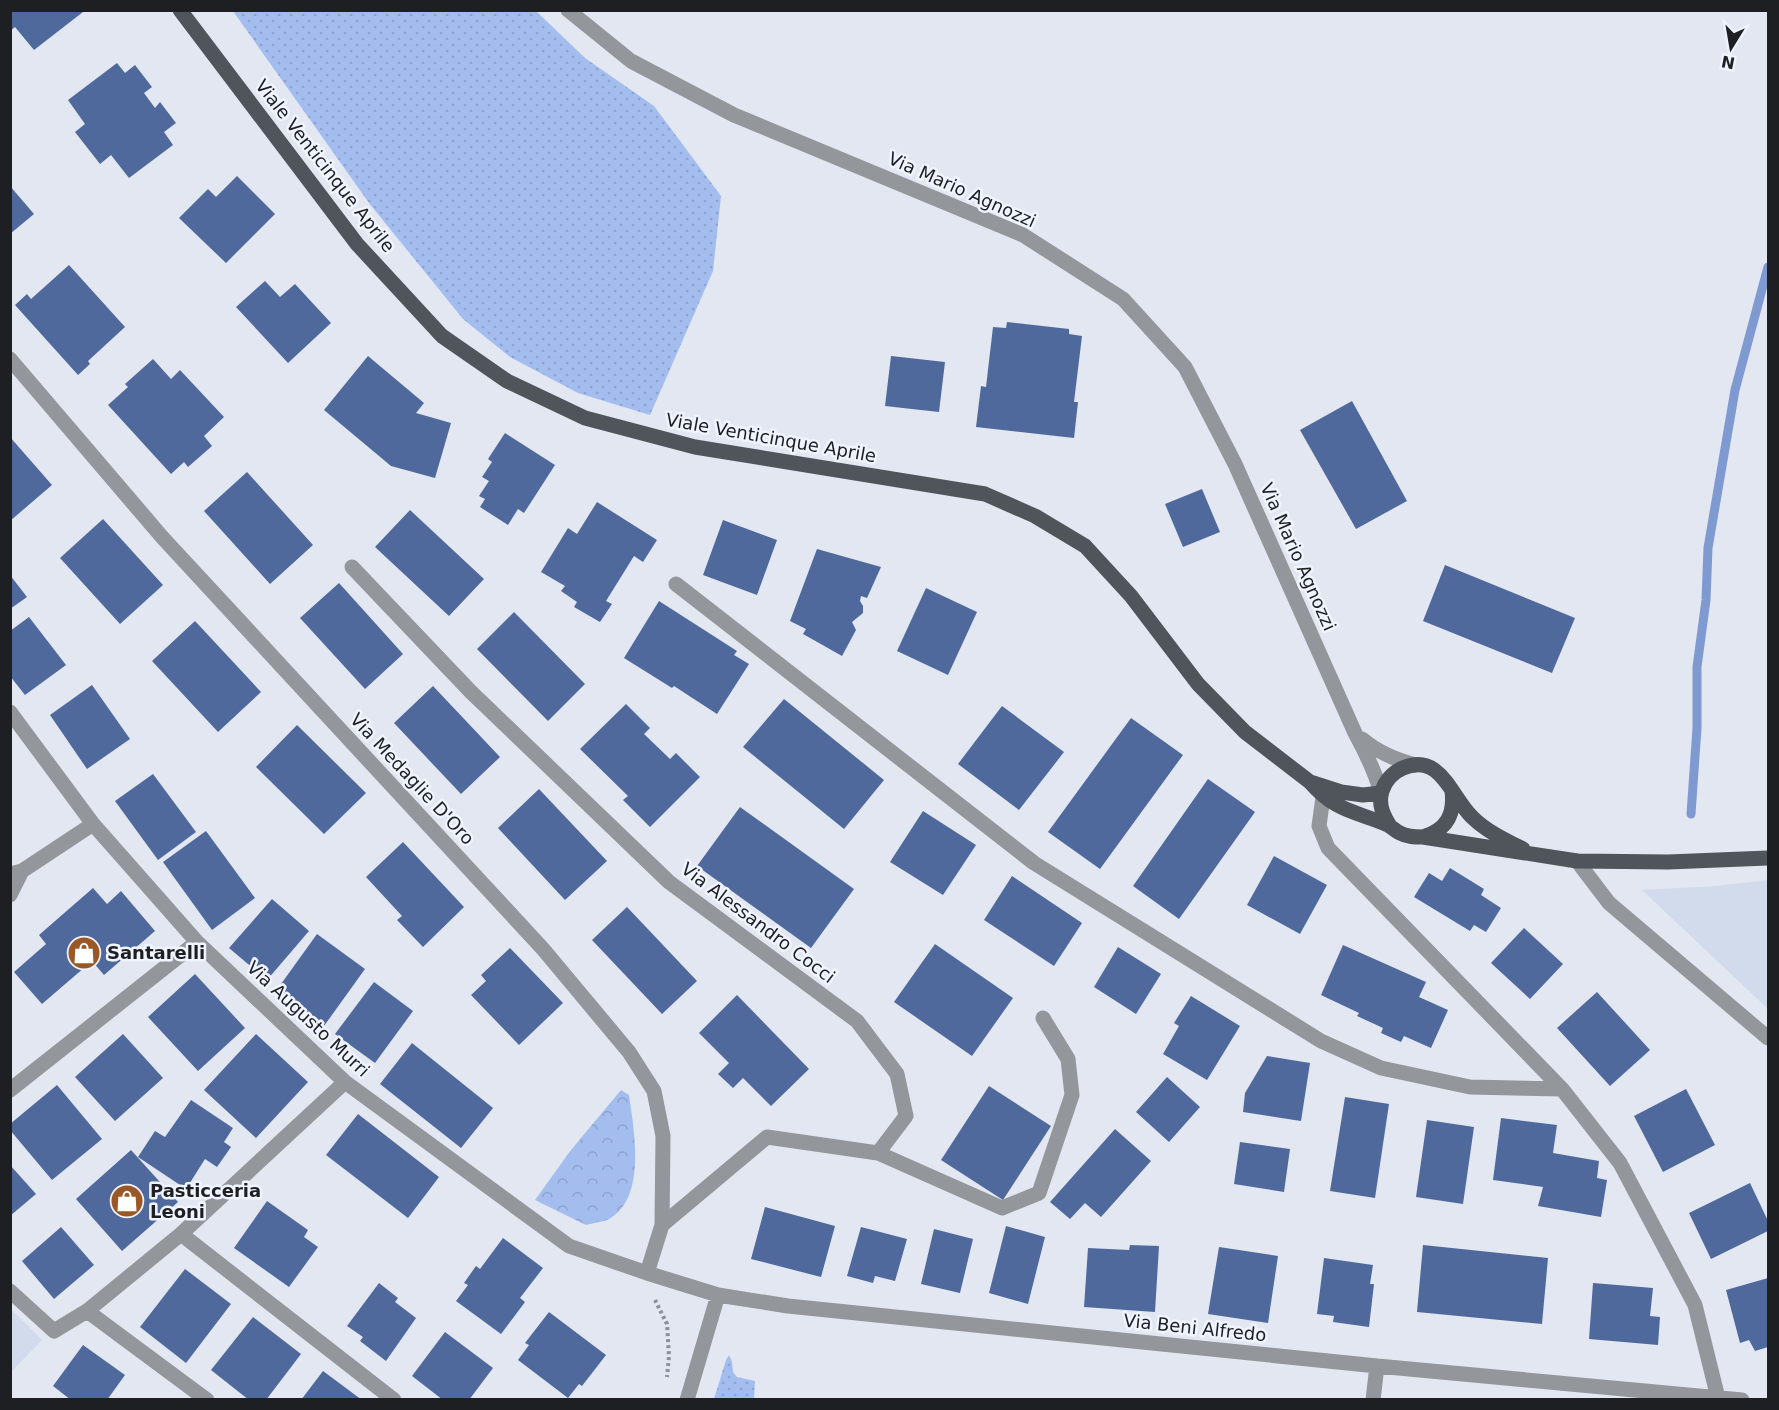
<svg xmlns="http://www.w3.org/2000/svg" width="1779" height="1410" viewBox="0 0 1779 1410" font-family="'DejaVu Sans',sans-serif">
<defs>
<pattern id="grass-dots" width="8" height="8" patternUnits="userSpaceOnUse" patternTransform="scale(1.5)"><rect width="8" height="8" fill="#a4bdef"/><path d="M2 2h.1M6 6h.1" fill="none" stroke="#8da2cd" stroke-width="1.8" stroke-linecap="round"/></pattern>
<pattern id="park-crowns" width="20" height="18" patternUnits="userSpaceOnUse" patternTransform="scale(1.5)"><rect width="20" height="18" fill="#a4bdef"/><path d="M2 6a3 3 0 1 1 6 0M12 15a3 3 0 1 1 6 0" fill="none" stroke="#8da2cd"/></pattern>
</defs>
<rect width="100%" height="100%" fill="#e2e7f1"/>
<!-- built -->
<path fill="#d2dbec" d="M 1768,880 L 1768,1009 L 1642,890 L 1716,886 Z
M 10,1308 L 42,1340 L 11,1372 L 10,1372 Z"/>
<!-- grass -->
<path fill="url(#grass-dots)" d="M 233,11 L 536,11 L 585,58 L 654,106 L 721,196 L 713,271 L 650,415 L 578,393 L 510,357 L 463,319 L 369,203 Z
M 729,1355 L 732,1362 L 733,1372 L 737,1377 L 755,1381 L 754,1399 L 714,1399 L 726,1360 Z"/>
<!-- park -->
<path fill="url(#park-crowns)" d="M 621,1090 L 629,1095 C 634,1130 647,1198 609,1219 C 603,1222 593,1223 586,1225 L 535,1200 L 571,1150 Z"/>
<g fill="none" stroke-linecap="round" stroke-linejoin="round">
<!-- stream -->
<path stroke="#7f9ad0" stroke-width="9" d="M 1691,814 L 1697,728 L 1697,667 L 1706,600 L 1708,548 L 1735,390 L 1768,267"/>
</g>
<!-- building -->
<path fill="#50699c" d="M 10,10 L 82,10 L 83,12 L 34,50 L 15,27 L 10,31 Z
M 117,63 L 125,73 L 135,65 L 152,87 L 144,93 L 155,108 L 160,102 L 176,123 L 164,132 L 173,145 L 129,178 L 111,155 L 100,164 L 75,132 L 85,124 L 68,100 Z
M 237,176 L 275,214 L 226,263 L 179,218 L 208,189 L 216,197 Z
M 10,186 L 34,214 L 10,234 Z
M 69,265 L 125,327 L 88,361 L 90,364 L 78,375 L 15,305 L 27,294 L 31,299 Z
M 265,281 L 280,297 L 295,284 L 331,323 L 288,363 L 236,307 Z
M 1007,322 L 1069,329 L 1069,334 L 1082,336 L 1074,402 L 1078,402 L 1074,438 L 976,427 L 981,386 L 986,387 L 993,327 L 1006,328 Z
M 368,356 L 424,403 L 416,413 L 451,423 L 435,478 L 391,466 L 324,410 Z
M 891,356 L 945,362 L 939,412 L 885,406 Z
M 153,359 L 171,379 L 180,370 L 224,417 L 204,436 L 212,446 L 188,467 L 184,462 L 171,474 L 108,405 L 128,387 L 125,384 Z
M 1352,401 L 1407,501 L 1356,529 L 1300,430 Z
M 505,433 L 555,465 L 524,513 L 518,509 L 508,525 L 480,507 L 485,499 L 479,496 L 489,481 L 482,477 L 492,462 L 488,459 Z
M 10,437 L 52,485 L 10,521 Z
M 247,472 L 313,545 L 270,584 L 204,511 Z
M 1202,489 L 1220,532 L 1183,547 L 1165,504 Z
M 597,502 L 657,540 L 643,562 L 634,556 L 606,601 L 612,604 L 600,622 L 574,607 L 577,602 L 561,591 L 565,586 L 541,572 L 568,528 L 577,534 Z
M 410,510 L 484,579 L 449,616 L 375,547 Z
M 103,519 L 163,585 L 120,624 L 60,558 Z
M 723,520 L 777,540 L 757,595 L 703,575 Z
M 817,549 L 881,567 L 867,598 L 861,596 L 860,601 L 863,606 L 863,613 L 852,622 L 856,630 L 842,656 L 803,634 L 806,629 L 790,621 Z
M 1445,565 L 1575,618 L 1552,673 L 1423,621 Z
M 10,575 L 27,597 L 10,609 Z
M 339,583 L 403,654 L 365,689 L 300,618 Z
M 926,588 L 977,612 L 948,675 L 897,651 Z
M 659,601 L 737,651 L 734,655 L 749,664 L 717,714 L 674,686 L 672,688 L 624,658 Z
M 514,612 L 585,684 L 548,721 L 477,649 Z
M 29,617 L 66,665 L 25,695 L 10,676 L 10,631 Z
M 195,621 L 261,692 L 218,732 L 152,661 Z
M 92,685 L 130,739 L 87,769 L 50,715 Z
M 433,686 L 500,757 L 461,794 L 394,723 Z
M 784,699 L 884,780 L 844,829 L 743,747 Z
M 626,704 L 650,728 L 644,734 L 670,759 L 676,753 L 700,777 L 650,827 L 623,800 L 628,796 L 580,749 Z
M 1002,706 L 1064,752 L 1019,810 L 958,764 Z
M 1131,718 L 1183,755 L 1100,869 L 1048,832 Z
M 297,725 L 366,793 L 324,834 L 256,767 Z
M 153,774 L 196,832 L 158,860 L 115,801 Z
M 1208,779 L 1255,812 L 1179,919 L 1133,886 Z
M 539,789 L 607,861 L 565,900 L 498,828 Z
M 740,807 L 854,889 L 811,948 L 697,866 Z
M 923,811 L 976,845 L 943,895 L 890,862 Z
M 206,831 L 255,898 L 212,930 L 163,862 Z
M 403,842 L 464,907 L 423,947 L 397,920 L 402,916 L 366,877 Z
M 1274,856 L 1327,885 L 1300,934 L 1247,905 Z
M 1450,868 L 1484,889 L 1481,895 L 1501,908 L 1486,932 L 1474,925 L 1470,931 L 1414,897 L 1429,873 L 1442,881 Z
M 1012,876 L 1082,923 L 1054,966 L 984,920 Z
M 93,888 L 107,904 L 121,891 L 155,931 L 104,975 L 92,961 L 42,1004 L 14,972 L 46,944 L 39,935 Z
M 272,899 L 309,931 L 267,980 L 229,948 Z
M 627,907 L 697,981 L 662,1014 L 592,940 Z
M 1524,928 L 1563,964 L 1530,999 L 1491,963 Z
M 317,934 L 365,969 L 324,1026 L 276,991 Z
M 935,944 L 1013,998 L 972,1056 L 894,1002 Z
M 1343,945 L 1426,982 L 1419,997 L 1448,1010 L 1431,1048 L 1404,1036 L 1401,1042 L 1381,1033 L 1383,1028 L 1357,1016 L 1359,1013 L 1321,995 Z
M 1118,947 L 1161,974 L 1136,1014 L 1094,987 Z
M 510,948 L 563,1003 L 519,1045 L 471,995 L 486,981 L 481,975 Z
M 195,974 L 245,1028 L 198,1071 L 148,1017 Z
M 374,982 L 413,1011 L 375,1063 L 335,1034 Z
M 1597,992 L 1650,1050 L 1610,1086 L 1557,1028 Z
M 737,995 L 809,1069 L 771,1106 L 743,1078 L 733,1088 L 718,1074 L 729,1063 L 699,1033 Z
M 1191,996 L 1240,1026 L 1207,1080 L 1163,1054 L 1179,1026 L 1174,1023 Z
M 123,1034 L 163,1078 L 115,1121 L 75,1077 Z
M 256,1034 L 308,1082 L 256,1138 L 204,1090 Z
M 412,1043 L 493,1108 L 461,1148 L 380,1084 Z
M 1267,1056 L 1310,1063 L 1301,1121 L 1243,1112 L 1245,1093 Z
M 1167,1077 L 1200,1107 L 1169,1142 L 1136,1112 Z
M 57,1085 L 102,1139 L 52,1180 L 10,1130 L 10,1124 Z
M 989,1086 L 1051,1126 L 1003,1200 L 941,1160 Z
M 1686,1089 L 1715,1145 L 1663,1172 L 1634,1116 Z
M 1345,1097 L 1389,1104 L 1375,1198 L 1330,1191 Z
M 191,1100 L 233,1128 L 224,1142 L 231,1147 L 217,1167 L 205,1159 L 186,1189 L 138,1157 L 155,1131 L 165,1137 Z
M 358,1114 L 439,1177 L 408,1218 L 326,1155 Z
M 1501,1118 L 1557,1125 L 1553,1153 L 1599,1161 L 1597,1178 L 1607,1180 L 1601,1217 L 1538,1206 L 1543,1187 L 1493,1180 Z
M 1427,1120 L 1474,1127 L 1463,1204 L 1416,1197 Z
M 1115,1129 L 1151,1161 L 1101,1217 L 1085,1203 L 1070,1219 L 1050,1202 Z
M 1240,1142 L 1290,1149 L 1284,1192 L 1234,1184 Z
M 131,1150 L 178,1202 L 122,1251 L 76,1199 Z
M 10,1165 L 36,1194 L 10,1216 Z
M 1750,1183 L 1768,1221 L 1768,1231 L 1711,1259 L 1689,1213 Z
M 267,1201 L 308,1230 L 304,1237 L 318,1247 L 289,1287 L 234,1248 Z
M 765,1207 L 835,1226 L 821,1277 L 751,1259 Z
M 1006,1226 L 1045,1237 L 1028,1304 L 989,1293 Z
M 61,1227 L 94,1265 L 54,1299 L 22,1261 Z
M 861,1227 L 907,1239 L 895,1281 L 875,1276 L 873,1283 L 847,1276 Z
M 934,1229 L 973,1239 L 960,1293 L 921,1284 Z
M 503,1238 L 543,1268 L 520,1298 L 525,1302 L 501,1334 L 456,1301 L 468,1285 L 464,1283 L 476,1266 L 480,1269 Z
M 1130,1245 L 1159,1246 L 1155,1312 L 1084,1307 L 1088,1248 L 1129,1250 Z
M 1423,1245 L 1548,1258 L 1542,1324 L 1417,1312 Z
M 1219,1247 L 1278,1256 L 1268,1323 L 1208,1314 Z
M 1324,1258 L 1373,1265 L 1370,1284 L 1374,1284 L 1369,1327 L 1333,1322 L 1334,1316 L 1317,1314 Z
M 185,1269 L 231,1304 L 186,1363 L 140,1327 Z
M 1768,1278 L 1768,1347 L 1755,1351 L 1749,1340 L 1740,1343 L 1726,1290 Z
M 379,1283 L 398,1298 L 395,1302 L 416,1318 L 386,1361 L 360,1341 L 363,1337 L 347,1326 Z
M 1593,1283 L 1653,1288 L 1650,1316 L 1660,1317 L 1658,1345 L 1589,1339 Z
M 549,1312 L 606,1355 L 582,1386 L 579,1384 L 568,1398 L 518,1360 L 529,1345 L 525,1343 Z
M 253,1317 L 301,1354 L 266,1400 L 249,1400 L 211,1370 Z
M 445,1332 L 493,1368 L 469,1400 L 443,1400 L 412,1376 Z
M 83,1345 L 125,1375 L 107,1400 L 71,1400 L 53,1386 Z
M 323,1371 L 362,1400 L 301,1400 Z"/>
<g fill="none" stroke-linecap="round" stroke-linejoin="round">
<!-- path -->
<path stroke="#8b8f96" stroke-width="4" stroke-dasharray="3 3" stroke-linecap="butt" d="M 655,1300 L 667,1324 L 669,1356 L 667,1377"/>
<!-- minor -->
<path stroke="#93969a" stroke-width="15" d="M 568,10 L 631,61 L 734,115 L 1023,235 L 1123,299 L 1185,367 L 1235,464 L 1355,733 C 1366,753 1375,771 1381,793
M 10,359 L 162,537 L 543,949 L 629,1052 L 654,1091 L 663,1136 L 662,1225 L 647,1273
M 352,567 L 471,692 L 669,882 L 857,1021 L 897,1074 L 906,1116 L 878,1153 L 767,1137 L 662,1225
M 676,584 L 1034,863 L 1321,1041 L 1381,1068 L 1470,1087 L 1562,1089
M 10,712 L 93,824 L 197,942 L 345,1082 L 569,1246 L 647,1273 L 718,1295 L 788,1306 L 1377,1366 L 1742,1400
M 1362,739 C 1379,753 1395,759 1415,765
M 1323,797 L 1319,826 L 1328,848 L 1562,1089 L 1620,1163 L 1695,1305 L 1718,1398
M 1577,861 L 1609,903 L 1768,1038
M 10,874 L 22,871 L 93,824
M 10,895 L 22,871
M 10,1090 L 197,942
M 878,1153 L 1002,1208 L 1039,1193 L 1072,1095 L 1068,1059 L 1043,1018
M 181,1234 L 394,1400
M 10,1291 L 54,1331 L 87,1311 L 181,1234 L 345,1082
M 87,1311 L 207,1400
M 687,1400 L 718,1295
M 1373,1400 L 1377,1366"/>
<!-- major -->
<path stroke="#50545b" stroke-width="15" d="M 180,10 L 357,244 L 442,336 L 507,381 L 585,418 L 695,447 L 985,494 L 1035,516 L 1085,546 L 1131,596 L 1198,684 L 1245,732 L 1310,782 L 1341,792 L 1363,795 L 1381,793
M 1310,782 C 1336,812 1355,811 1388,825 C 1392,827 1395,831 1400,833 C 1407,837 1415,837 1423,837 L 1577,861 L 1668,862 L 1768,858
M 1390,826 C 1383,815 1378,804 1382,791 C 1385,781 1393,772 1403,768 C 1441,752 1451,797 1472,817 C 1486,831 1505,840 1523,849
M 1423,837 C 1446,830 1455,815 1452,791"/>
</g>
<!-- icons -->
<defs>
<symbol id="shop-disc" viewBox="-11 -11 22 22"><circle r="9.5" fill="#9b5827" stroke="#eff4ff"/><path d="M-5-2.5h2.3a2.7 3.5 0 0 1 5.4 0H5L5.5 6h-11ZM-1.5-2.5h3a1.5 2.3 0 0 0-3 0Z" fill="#fff"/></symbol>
</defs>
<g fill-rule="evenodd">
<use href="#shop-disc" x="65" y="934" width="38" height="38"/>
<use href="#shop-disc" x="108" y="1182" width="38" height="38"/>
</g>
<g text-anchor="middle" stroke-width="5" stroke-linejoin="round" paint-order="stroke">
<!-- street labels -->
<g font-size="18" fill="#1d1f23" stroke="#eff4ff">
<text transform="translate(325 166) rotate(52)" y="6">Viale Venticinque Aprile</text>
<text transform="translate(962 190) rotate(24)" y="6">Via Mario Agnozzi</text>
<text transform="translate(771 438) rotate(10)" y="6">Viale Venticinque Aprile</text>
<text transform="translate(1298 557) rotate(66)" y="6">Via Mario Agnozzi</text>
<text transform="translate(412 779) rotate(47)" y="6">Via Medaglie D'Oro</text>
<text transform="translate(758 923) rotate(37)" y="6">Via Alessandro Cocci</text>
<text transform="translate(308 1019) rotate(43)" y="6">Via Augusto Murri</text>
<text transform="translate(1195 1328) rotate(6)" y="6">Via Beni Alfredo</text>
</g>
<!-- poi labels -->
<g font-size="18" font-weight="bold" fill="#1d1f23" stroke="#eff4ff" text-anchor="start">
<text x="107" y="959">Santarelli</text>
<text x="150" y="1197">Pasticceria<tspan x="150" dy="21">Leoni</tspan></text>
</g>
</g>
<!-- border -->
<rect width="1779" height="1410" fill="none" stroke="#1d1f23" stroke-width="24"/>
<!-- north arrow -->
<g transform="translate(1731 48) rotate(191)" stroke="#eff4ff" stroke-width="4.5" paint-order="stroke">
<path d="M0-4.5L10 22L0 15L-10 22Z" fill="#1d1f23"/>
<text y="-9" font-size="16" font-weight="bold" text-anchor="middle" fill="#1d1f23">N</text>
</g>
</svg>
